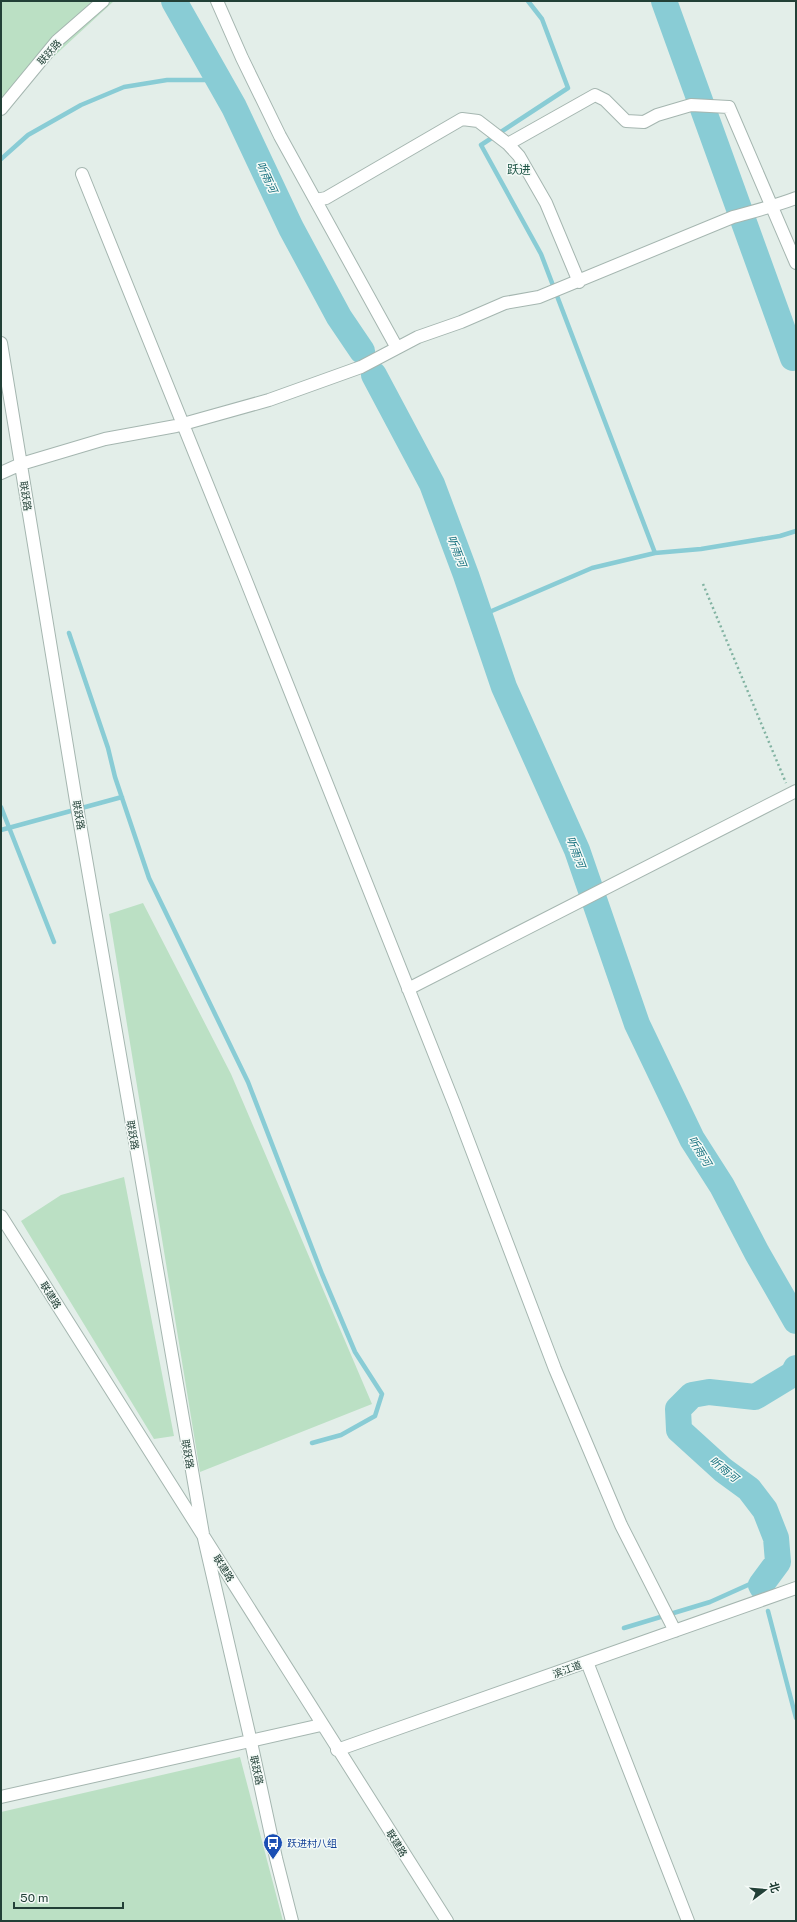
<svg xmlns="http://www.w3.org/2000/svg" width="797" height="1922" viewBox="0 0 797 1922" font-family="'Public Sans','Noto Sans SC',sans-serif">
<rect width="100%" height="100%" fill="#e3eee9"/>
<!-- green -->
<path fill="#bbe0c4" d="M 1,1 L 114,1 L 1,105 Z
M 143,903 L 231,1074 L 372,1404 L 200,1472 L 109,914 Z
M 124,1177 L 174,1436 L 154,1439 L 21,1221 L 61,1195 Z
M 240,1757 L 283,1921 L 1,1921 L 1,1812 Z"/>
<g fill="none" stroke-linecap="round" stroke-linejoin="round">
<!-- stream -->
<path stroke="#89ccd5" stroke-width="4.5" d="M 528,1 L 542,19 L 568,88 L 481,145 L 541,254 L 655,553
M 1,159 L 28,135 L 81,105 L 124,87 L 167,80 L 218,80
M 796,347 L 793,358 L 796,366
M 480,616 L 592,568 L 655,553 L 701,549 L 780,536 L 796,531
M 69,633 L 108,748 L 115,777 L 149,878 L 248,1082 L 322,1274 L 355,1352 L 382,1394 L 375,1416 L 341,1435 L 312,1443
M 1,807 L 54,942
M 1,830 L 122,797
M 768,1611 L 796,1718
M 624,1628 L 710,1602 L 768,1576"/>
<!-- river -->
<path stroke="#89ccd5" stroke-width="26" d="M 174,1 L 234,107 L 291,228 L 339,317 L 362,351
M 664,1 L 793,358
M 374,375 L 432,484 L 466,575 L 504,687 L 577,850 L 637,1024 L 692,1139 L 722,1186 L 757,1253 L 796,1321
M 762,1587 L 761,1585 L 778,1562 L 776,1538 L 765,1510 L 749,1489 L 723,1470 L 679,1430 L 678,1409 L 692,1395 L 709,1392 L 755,1397 L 793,1374 L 796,1368"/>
<defs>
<path id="minor" d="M 217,1 L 242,58 L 280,136 L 397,348
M 1,109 L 57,41 L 103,1
M 508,144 L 595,95 L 605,100 L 626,121 L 644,122 L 657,115 L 691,105 L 729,107 L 796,263
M 82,174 L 245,578 L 455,1106 L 555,1369 L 621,1525 L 675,1631
M 316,200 L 326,198 L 462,119 L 478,121 L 508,144 L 519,156 L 546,203 L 579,282
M 1,343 L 76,801 L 203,1534 L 251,1742 L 276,1858 L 292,1921
M 1,473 L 21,464 L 105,439 L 176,426 L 269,400 L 361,367 L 418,337 L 461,322 L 505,303 L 539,297 L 733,217 C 755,211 775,206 796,198
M 408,989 L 796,791
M 1,1216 L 447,1921
M 587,1662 L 688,1921
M 337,1750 L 796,1588
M 1,1797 L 321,1725"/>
</defs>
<!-- minor casing -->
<use href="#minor" stroke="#a5b6b0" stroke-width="14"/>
<!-- path -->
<path stroke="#82b3a2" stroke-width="2.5" stroke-dasharray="2 3" stroke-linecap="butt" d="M 703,584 L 786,783"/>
<!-- minor -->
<use href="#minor" stroke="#fff" stroke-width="12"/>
</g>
<!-- icons -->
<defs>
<symbol id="bus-pin" viewBox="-11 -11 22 30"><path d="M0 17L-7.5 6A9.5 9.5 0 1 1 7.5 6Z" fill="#1a4fb4" stroke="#f4faf7"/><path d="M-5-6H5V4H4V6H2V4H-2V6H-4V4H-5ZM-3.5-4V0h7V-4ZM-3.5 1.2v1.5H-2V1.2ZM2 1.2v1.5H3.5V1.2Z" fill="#fff"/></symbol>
</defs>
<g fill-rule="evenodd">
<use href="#bus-pin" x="262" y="1832" width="22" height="30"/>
</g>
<g text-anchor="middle" stroke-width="3" stroke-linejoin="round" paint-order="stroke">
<!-- street labels -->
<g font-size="10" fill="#224037" stroke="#f4faf7">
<text transform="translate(49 52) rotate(-48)" y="4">联跃路</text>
<text transform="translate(26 496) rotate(81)" y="4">联跃路</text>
<text transform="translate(79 815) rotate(80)" y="4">联跃路</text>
<text transform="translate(133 1135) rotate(80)" y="4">联跃路</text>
<text transform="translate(51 1295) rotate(58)" y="4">联建路</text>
<text transform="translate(188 1454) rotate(80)" y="4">联跃路</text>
<text transform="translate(224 1568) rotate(58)" y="4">联建路</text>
<text transform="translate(567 1669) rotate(-20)" y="4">滨江道</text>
<text transform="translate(257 1770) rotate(78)" y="4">联跃路</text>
<text transform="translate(397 1843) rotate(58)" y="4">联建路</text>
</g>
<!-- transit labels -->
<g font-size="10" fill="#164399" stroke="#f4faf7" text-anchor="start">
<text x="287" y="1847">跃进村八组</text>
</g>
<!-- water labels -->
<g font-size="11" font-style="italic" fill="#18727f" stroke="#f4faf7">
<text transform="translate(267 177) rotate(65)" y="4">听雨河</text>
<text transform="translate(457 551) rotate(69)" y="4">听雨河</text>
<text transform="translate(576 852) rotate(69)" y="4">听雨河</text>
<text transform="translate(700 1151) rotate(59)" y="4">听雨河</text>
<text transform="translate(724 1469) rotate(39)" y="4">听雨河</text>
</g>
<!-- quarter labels -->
<g font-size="12" fill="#1c5344" stroke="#f4faf7">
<text x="519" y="174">跃进</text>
</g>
</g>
<!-- border -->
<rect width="797" height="1922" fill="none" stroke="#224037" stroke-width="4"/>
<!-- north arrow -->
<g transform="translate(765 1890) rotate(74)" stroke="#f4faf7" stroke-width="3" paint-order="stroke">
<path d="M0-3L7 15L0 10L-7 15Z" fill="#224037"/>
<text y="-6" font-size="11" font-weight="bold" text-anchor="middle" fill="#224037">北</text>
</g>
<!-- scale -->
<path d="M14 1902v6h109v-6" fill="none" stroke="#224037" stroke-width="2"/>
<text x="20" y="1902" font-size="12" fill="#224037" stroke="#f4faf7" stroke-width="3" paint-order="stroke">50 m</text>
</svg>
